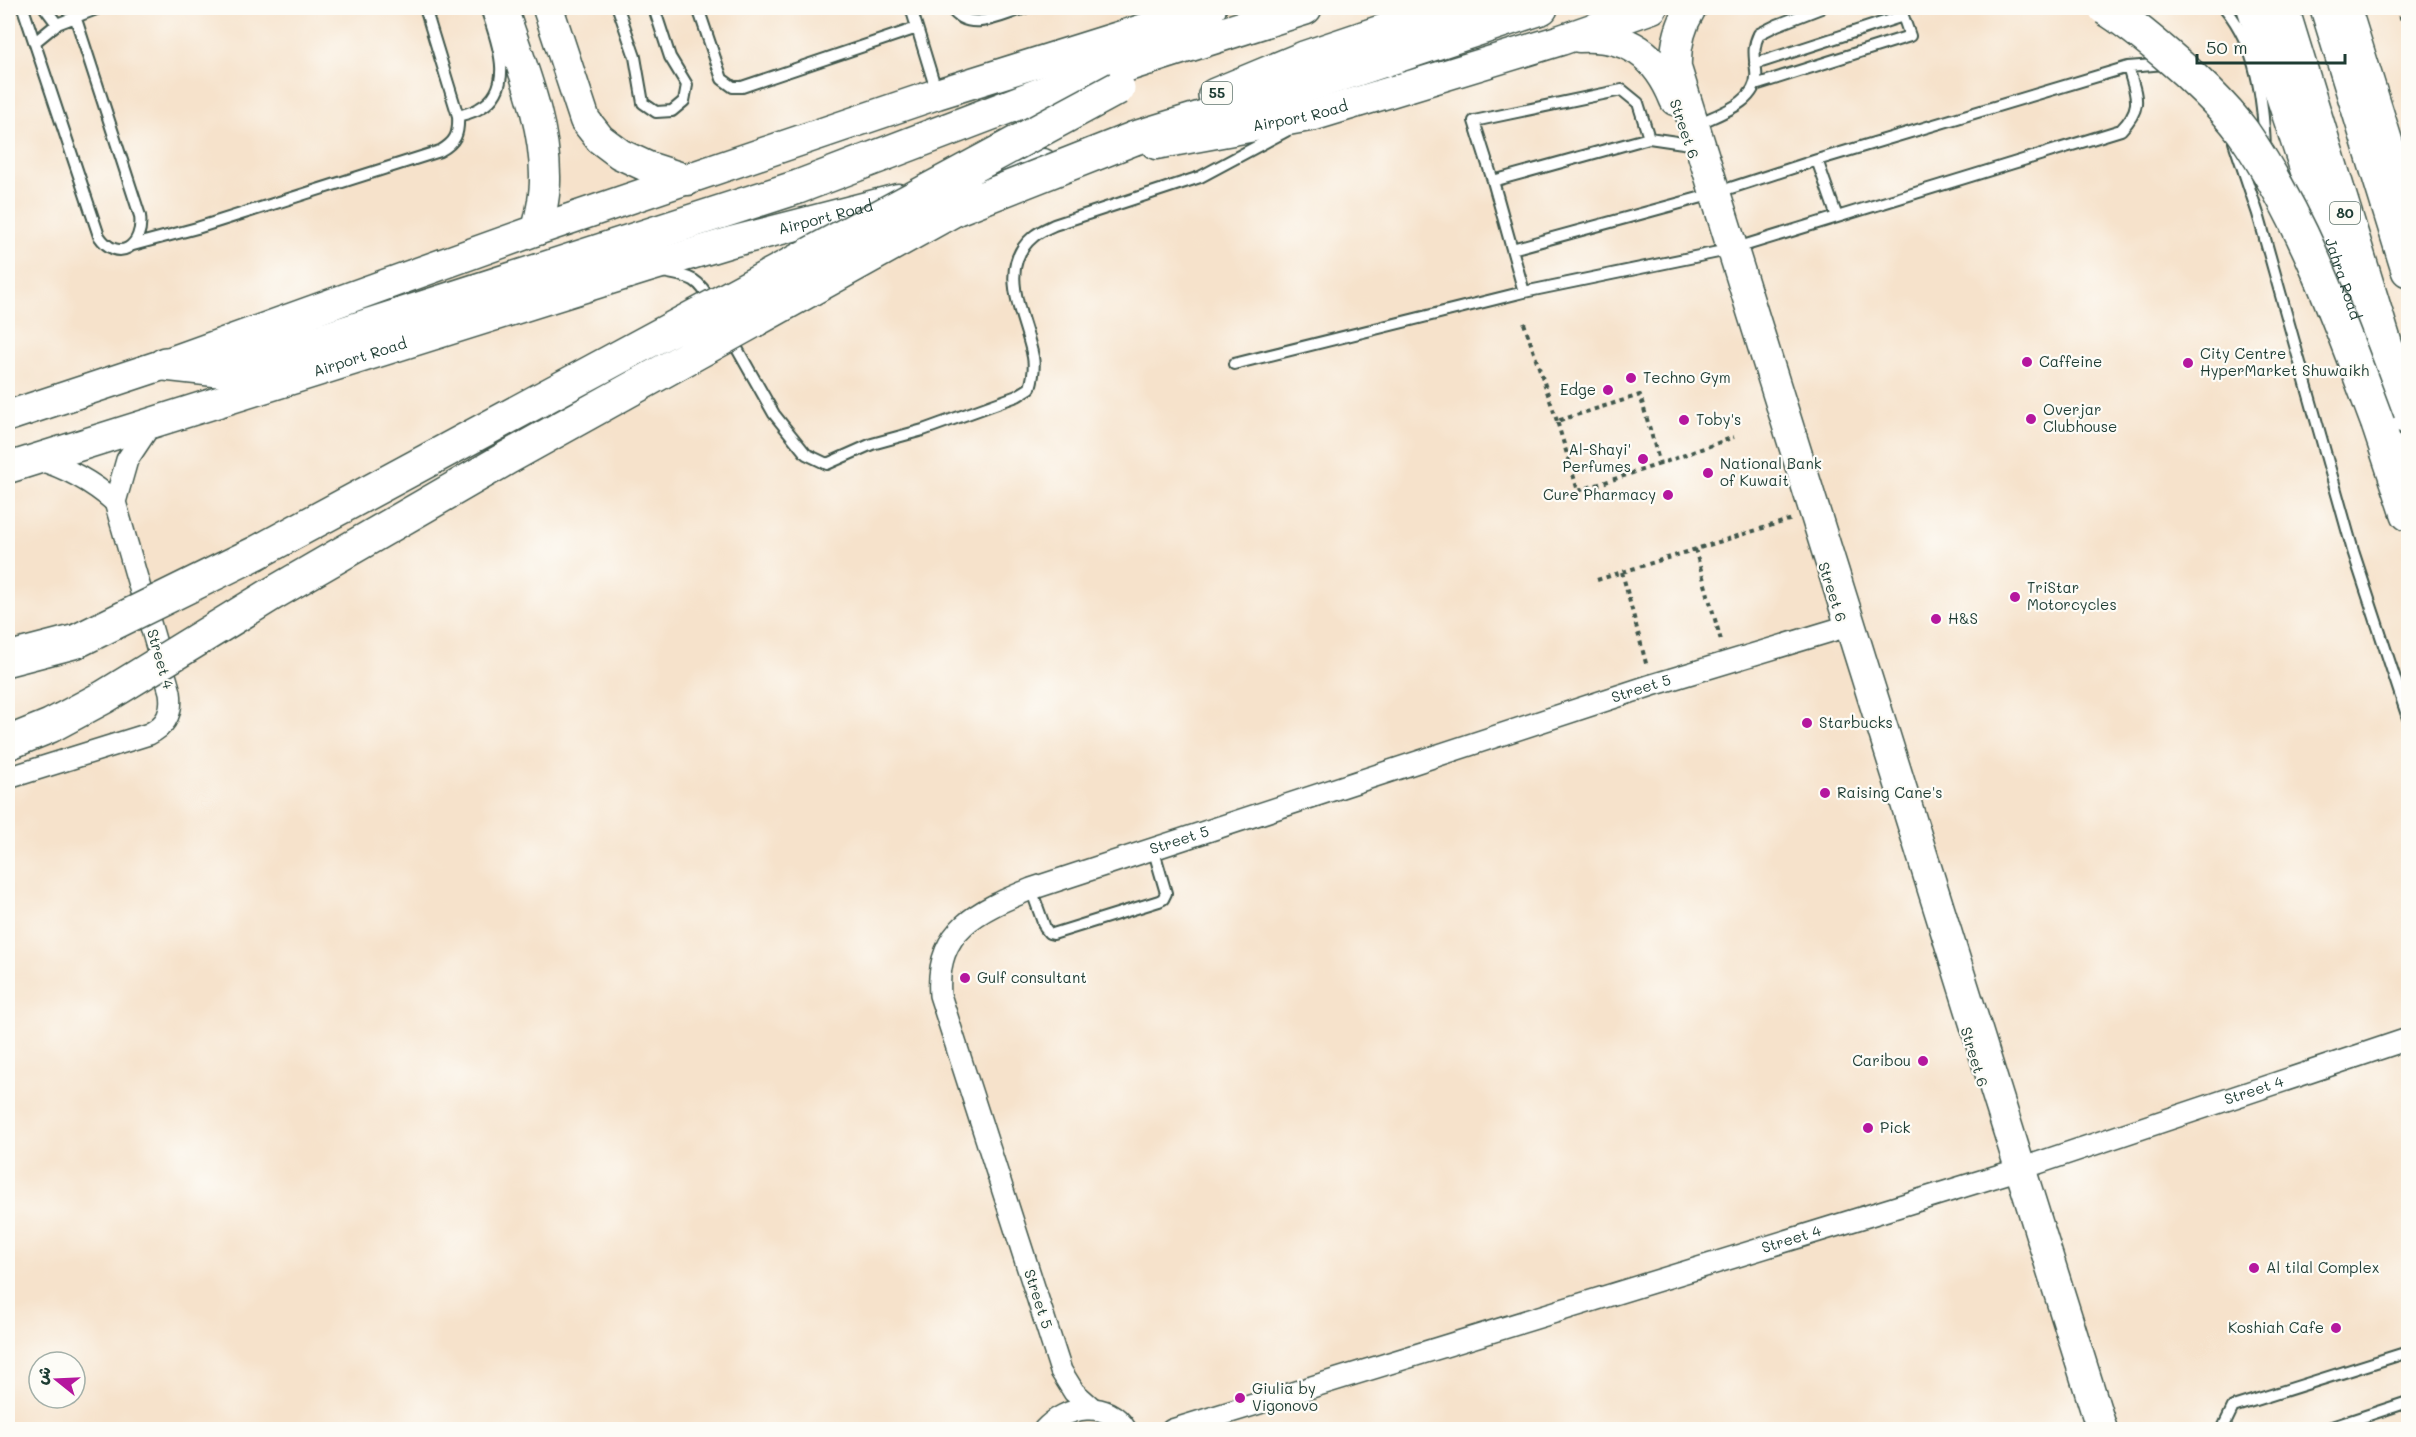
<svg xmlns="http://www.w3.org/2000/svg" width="2416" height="1437" viewBox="0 0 2416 1437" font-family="Mali,'Playpen Sans Arabic',sans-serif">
<rect width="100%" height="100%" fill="#fdfcf7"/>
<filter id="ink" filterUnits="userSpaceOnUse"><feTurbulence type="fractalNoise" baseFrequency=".0167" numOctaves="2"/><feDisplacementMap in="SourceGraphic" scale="12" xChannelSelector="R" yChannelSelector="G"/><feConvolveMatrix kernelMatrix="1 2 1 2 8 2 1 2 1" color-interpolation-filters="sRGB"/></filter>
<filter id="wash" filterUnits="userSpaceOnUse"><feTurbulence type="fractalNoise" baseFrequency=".008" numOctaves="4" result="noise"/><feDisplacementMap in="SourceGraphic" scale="24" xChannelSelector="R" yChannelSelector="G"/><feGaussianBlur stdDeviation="1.35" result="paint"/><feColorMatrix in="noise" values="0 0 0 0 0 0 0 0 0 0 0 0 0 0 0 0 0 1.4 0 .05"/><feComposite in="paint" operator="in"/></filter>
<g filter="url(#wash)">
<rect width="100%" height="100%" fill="#f6e2cb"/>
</g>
<g filter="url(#ink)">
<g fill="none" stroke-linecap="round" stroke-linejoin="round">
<defs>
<path id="lane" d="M 23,8 L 99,236 C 118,264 144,246 140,216 L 75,16
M 45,8 L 57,24
M 618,8 L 635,57 L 643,103 L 656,112 L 672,111 L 684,101 L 687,85 L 670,57 L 654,8
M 698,8 L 722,79 L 733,87 L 742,87 L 917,28
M 911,8 L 937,93
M 951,8 C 968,34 1002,15 1025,8
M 2225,8 C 2257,47 2263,99 2265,148
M 35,42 L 57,24 L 99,8
M 1755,64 L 1903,16 L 1910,36 L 1755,85
M 458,116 C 465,114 474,112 480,108 C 518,87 495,37 486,8
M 1697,124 C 1719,114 1760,102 1756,71 C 1755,57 1752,48 1759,34 L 1777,25 L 1821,8
M 2234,142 L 2258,214 L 2353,551 L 2408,718
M 1817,160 L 1837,217
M 1493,181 L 1474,121 L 1622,90 L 1638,103 L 1649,138
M 133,245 L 197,228 L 440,151 C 456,142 459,134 458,116 L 425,8
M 1512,249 L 1706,196 L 1817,160 L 2128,67 L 2166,64
M 663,272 C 691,277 698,277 712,303
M 1524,292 L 1493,181 L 1649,138 L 1690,144
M 731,338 L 774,414 L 806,454 L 827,464 L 872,444 L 923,430 L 1017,396 L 1030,388 C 1033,378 1035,368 1033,357 C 1026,318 994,268 1034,236 C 1040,231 1048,228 1054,225 L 1200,177 L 1286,131
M 1234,364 L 1524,292 L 1733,249 L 2121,130 C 2144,106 2136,96 2128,67
M 1031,889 L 1045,928 L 1049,933 L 1053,934 L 1159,901 L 1163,899 L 1166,893 L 1153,848
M 2222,1430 L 2233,1407 L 2408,1352
M 2323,1430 L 2408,1402"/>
<g id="street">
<path d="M 37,459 C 67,468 91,481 115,502"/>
<path d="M 8,778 L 149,734 C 167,725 173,712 170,692 L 115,502 L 127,460 L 151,424"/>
<path id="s1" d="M 1092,1408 L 1074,1392 L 1061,1371 L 940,995 C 935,929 978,911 1031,889 L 1652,685 L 1851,625"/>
<path d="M 1044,1430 C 1065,1406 1108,1398 1126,1430"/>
<path id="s2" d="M 1172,1430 L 2020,1169 L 2408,1039"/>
</g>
<g id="secondary">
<path d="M 502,8 C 520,63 546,121 545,180 C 545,197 541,214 537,230"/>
<path d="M 548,8 L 585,120 L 600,139 L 620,154 L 648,167 L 688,180"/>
<path d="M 1691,8 C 1680,26 1675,46 1676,68 L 2102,1430"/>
<path d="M 1579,37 C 1628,34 1657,55 1675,100"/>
<path id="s3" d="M 1156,144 L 1315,115 L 1561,40 L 1652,8"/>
<path d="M 950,186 L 1043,164"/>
<path d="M 8,416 L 165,364 L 537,230 L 937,94 L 1211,8"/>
<path id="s4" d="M 8,468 L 645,268 L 731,242 L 898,199"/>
</g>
<g id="primary">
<path id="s5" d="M 2254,8 L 2369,359"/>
<path d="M 2344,8 L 2408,213"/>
</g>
<path id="highway" d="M 2282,8 L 2408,418
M 2327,8 L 2408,270
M 1215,95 L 1304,58 L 1452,8
M 1135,138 L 1318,82 L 1541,8
M 165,364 L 219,370 L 261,360 L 798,187 L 1073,82 L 1305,8
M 2378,424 L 2408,514
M 8,659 L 77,641"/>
</defs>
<!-- lane casing -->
<use href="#lane" stroke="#3f564b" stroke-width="14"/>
<!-- street casing -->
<use href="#street" stroke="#3f564b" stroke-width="24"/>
<!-- secondary casing -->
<use href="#secondary" stroke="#3f564b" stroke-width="33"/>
<!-- primary casing -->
<use href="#primary" stroke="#3f564b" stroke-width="36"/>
<!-- highway casing -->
<use href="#highway" stroke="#3f564b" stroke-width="36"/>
<!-- path -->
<path stroke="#3f564b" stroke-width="4" stroke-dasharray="4.5 4.5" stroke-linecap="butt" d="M 2399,18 L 2408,15
M 1524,323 L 1557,421
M 1660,464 L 1578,491 L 1557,421 L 1640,395 L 1660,464 L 1734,437
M 1695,549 L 1722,644
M 1622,572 L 1647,667
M 1597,580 L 1792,519"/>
<!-- lane -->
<use href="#lane" stroke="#fff" stroke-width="10"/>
<!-- street -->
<use href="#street" stroke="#fff" stroke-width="21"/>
<!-- secondary -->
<use href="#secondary" stroke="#fff" stroke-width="30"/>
<!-- primary -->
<use href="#primary" stroke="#fff" stroke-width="33"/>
<!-- highway -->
<use href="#highway" stroke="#fff" stroke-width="33"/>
<defs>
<path id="highway-bridge" d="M 2105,8 C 2127,21 2146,37 2166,54 C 2190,74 2225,107 2243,132 C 2305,221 2340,323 2378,424
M 77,641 L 256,553 L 1118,88
M 8,743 L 50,726 L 104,697 L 272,594 L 507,458 L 955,209 L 1135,138"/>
</defs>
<!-- highway-bridge casing -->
<use href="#highway-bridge" stroke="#3f564b" stroke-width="36" stroke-linecap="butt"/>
<!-- highway-bridge -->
<use href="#highway-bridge" stroke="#fff" stroke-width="33"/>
</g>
</g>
<!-- markers -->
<g fill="#b5179e" stroke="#fdfcf7" stroke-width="2">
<circle cx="2027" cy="362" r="6"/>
<circle cx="2188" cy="363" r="6"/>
<circle cx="1631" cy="378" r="6"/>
<circle cx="1608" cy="390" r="6"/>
<circle cx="2031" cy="419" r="6"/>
<circle cx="1684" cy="420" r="6"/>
<circle cx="1643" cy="459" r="6"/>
<circle cx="1708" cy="473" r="6"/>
<circle cx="1668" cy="495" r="6"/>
<circle cx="2015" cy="597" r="6"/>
<circle cx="1936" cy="619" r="6"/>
<circle cx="1807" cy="723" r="6"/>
<circle cx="1825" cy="793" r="6"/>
<circle cx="965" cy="978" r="6"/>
<circle cx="1923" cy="1061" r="6"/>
<circle cx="1868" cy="1128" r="6"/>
<circle cx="2254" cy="1268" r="6"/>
<circle cx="2336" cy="1328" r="6"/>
<circle cx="1240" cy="1398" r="6"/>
</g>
<g text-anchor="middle" stroke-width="4.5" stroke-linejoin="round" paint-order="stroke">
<!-- shield labels -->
<g fill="#fdfcf7" stroke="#62766e" stroke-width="1.5">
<rect x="1202" y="82" width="30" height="22" rx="4.5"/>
<rect x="2330" y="202" width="30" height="22" rx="4.5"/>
</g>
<g font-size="14" font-weight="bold" fill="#1f3d34">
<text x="1217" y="98">55</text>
<text x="2345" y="218">80</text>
</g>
<!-- street labels -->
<g font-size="15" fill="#1f3d34" stroke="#fdfcf7">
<text dy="5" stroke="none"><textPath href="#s3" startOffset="147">Airport Road</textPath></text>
<text transform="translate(1684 129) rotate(71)" y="5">Street 6</text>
<text dy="5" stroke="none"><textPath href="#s4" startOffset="855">Airport Road</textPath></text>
<text dy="5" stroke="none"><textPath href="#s5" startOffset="285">Jahra Road</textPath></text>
<text dy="5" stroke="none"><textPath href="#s4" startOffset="369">Airport Road</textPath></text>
<text transform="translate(1832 592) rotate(72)" y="5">Street 6</text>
<text transform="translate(160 659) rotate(74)" y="5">Street 4</text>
<text dy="5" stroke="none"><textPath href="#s1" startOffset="1239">Street 5</textPath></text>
<text dy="5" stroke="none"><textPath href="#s1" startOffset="753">Street 5</textPath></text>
<text transform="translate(1974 1057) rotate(73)" y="5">Street 6</text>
<text dy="5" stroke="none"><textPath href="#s2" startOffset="1134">Street 4</textPath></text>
<text dy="5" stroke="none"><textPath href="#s2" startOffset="648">Street 4</textPath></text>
<text transform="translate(1038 1299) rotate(72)" y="5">Street 5</text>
</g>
<!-- poi labels -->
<g font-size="15" fill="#1f3d34" stroke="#fdfcf7" text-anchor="start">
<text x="2200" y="359">City Centre<tspan x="2200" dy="17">HyperMarket Shuwaikh</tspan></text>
<text x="2039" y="367">Caffeine</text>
<text x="1643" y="383">Techno Gym</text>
<text x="1596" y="395" text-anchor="end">Edge</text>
<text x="2043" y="415">Overjar<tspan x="2043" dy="17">Clubhouse</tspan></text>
<text x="1696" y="425">Toby's</text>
<text x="1631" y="455" text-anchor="end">Al-Shayi'<tspan x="1631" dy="17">Perfumes</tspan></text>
<text x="1720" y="469">National Bank<tspan x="1720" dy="17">of Kuwait</tspan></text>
<text x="1656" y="500" text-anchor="end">Cure Pharmacy</text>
<text x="2027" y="593">TriStar<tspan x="2027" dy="17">Motorcycles</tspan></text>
<text x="1948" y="624">H&amp;S</text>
<text x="1819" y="728">Starbucks</text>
<text x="1837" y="798">Raising Cane's</text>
<text x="977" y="983">Gulf consultant</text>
<text x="1911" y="1066" text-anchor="end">Caribou</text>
<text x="1880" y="1133">Pick</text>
<text x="2266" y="1273">Al tilal Complex</text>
<text x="2324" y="1333" text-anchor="end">Koshiah Cafe</text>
<text x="1252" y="1394">Giulia by<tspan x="1252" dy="17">Vigonovo</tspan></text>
</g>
</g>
<!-- margin -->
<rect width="2416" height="1437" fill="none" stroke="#fdfcf7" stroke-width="30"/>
<!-- north arrow -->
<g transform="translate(57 1380) rotate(288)"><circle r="28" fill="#fdfcf7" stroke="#a4b0a9" stroke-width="1.5"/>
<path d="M0-4.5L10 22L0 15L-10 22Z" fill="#b5179e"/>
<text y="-9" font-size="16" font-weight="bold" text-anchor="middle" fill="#1f3d34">ش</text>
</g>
<!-- scale -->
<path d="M2197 54v9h148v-9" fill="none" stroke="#1f3d34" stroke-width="3"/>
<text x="2206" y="54" font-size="18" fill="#1f3d34" stroke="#fdfcf7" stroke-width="4.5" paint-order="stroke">50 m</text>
</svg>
